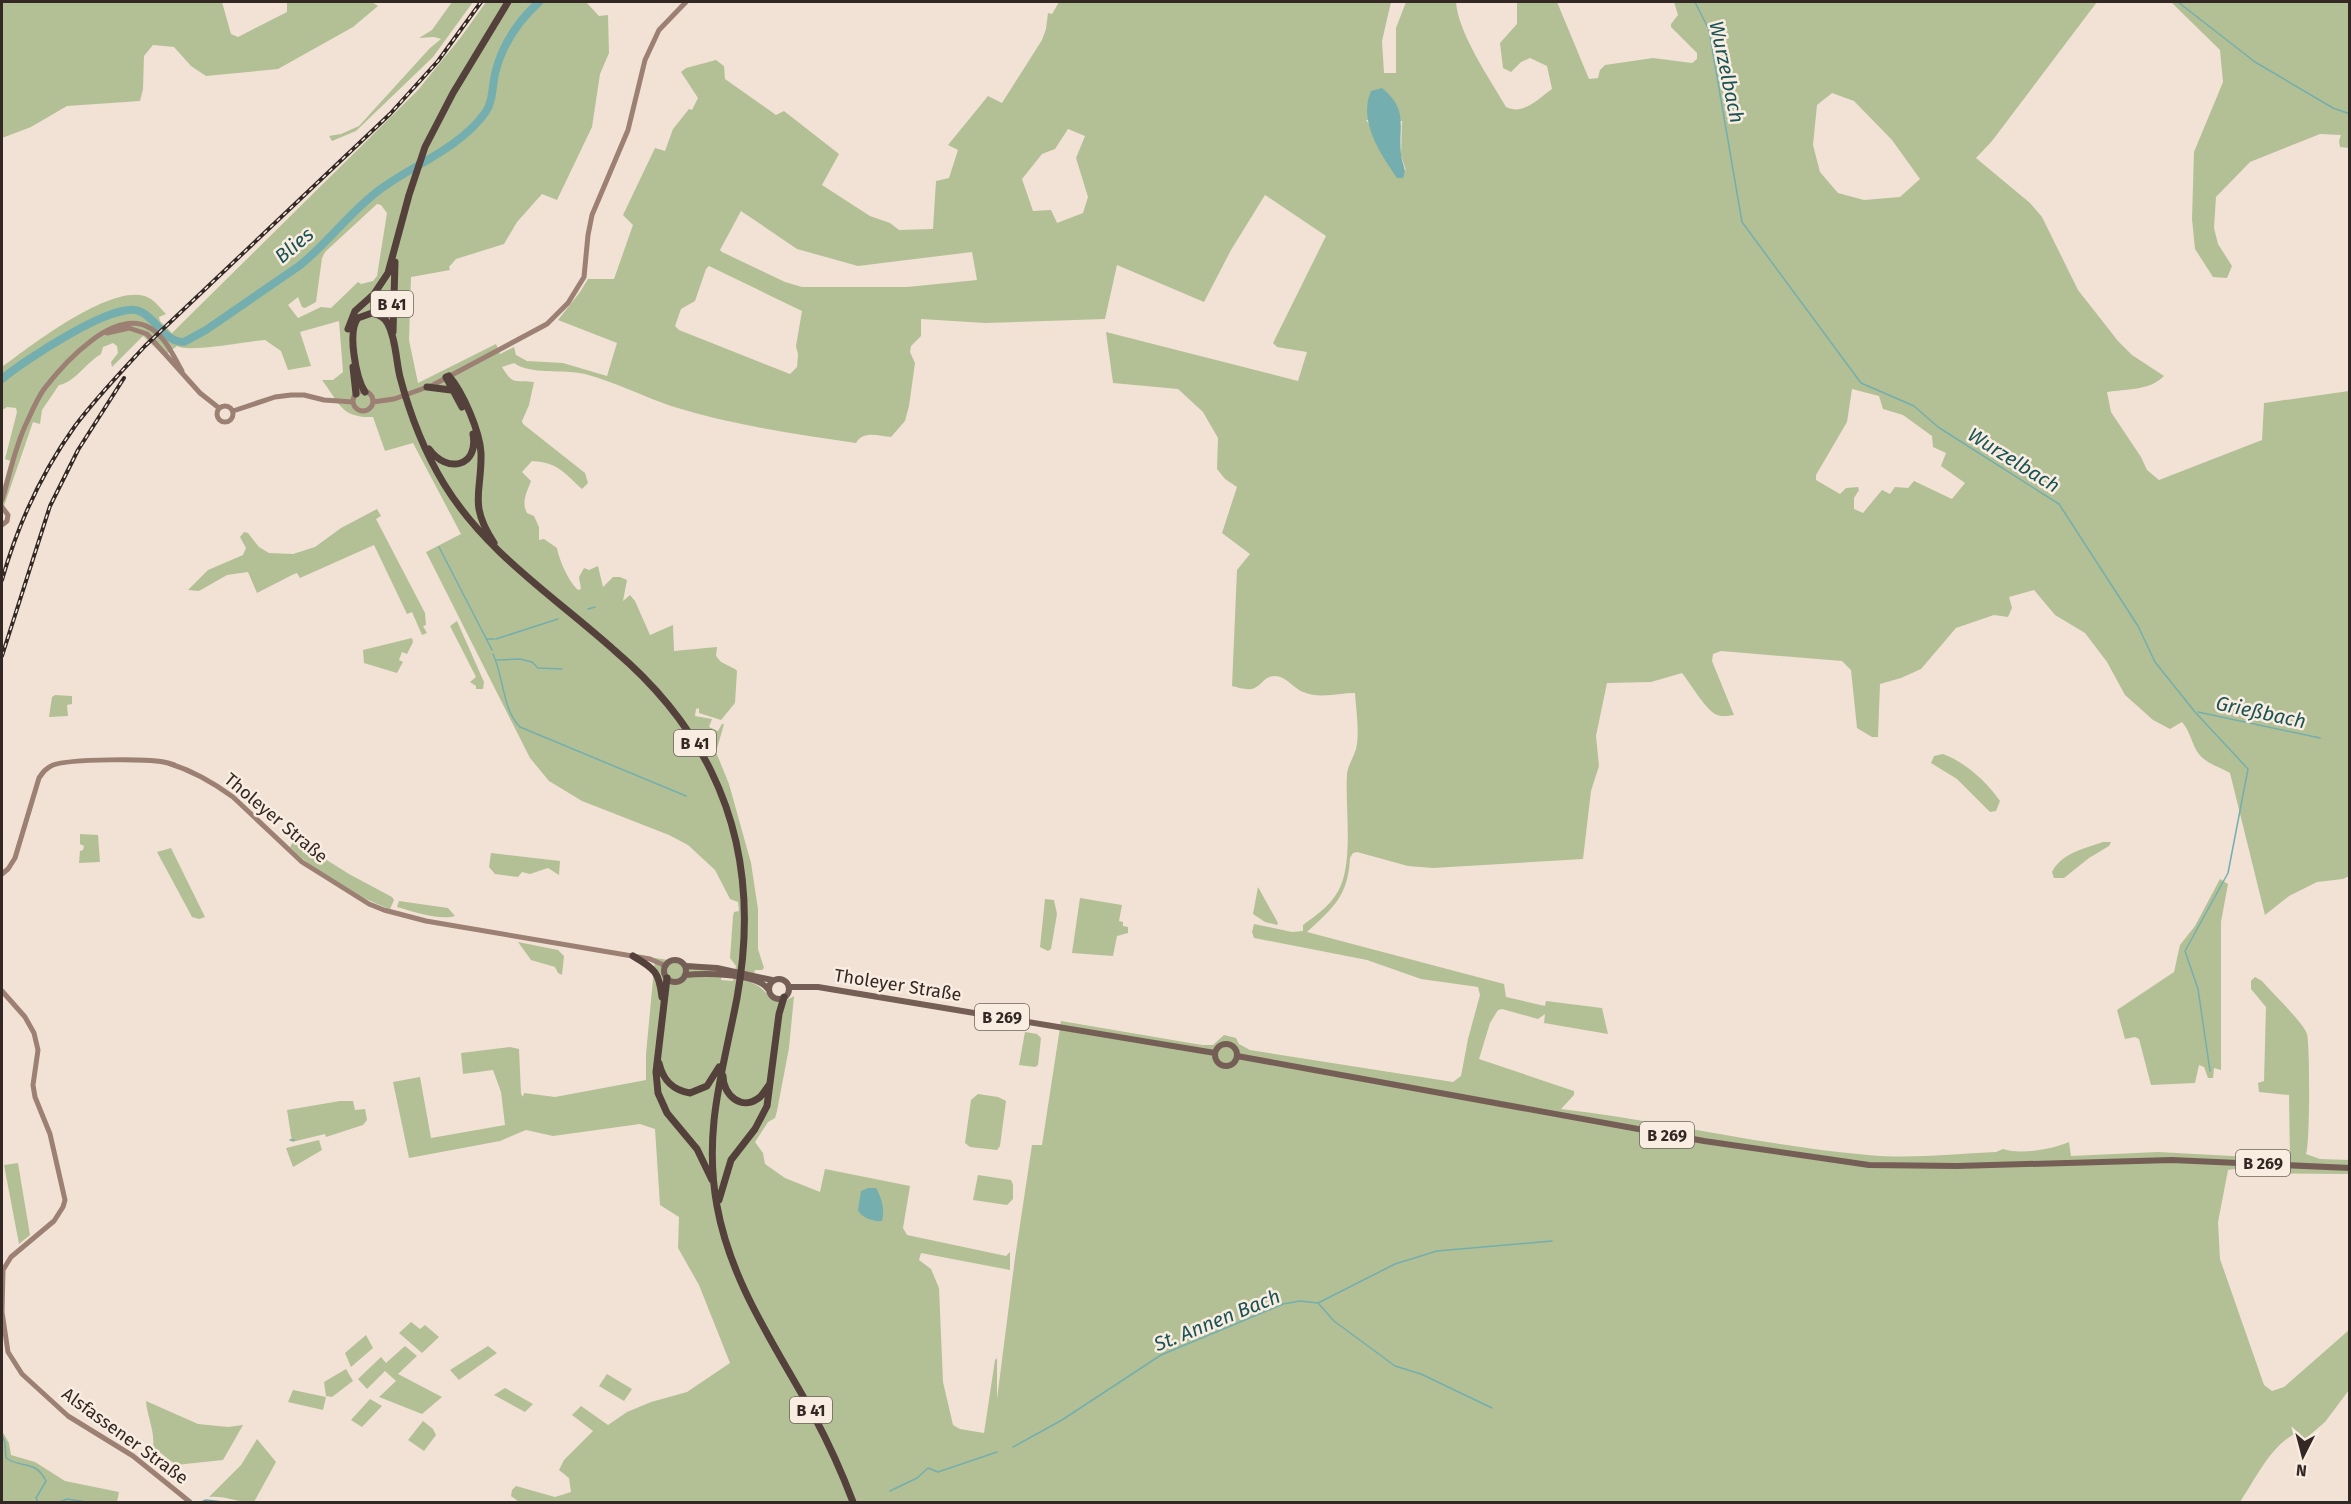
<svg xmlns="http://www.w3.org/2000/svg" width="2351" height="1504" viewBox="0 0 2351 1504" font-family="'Fira Sans',sans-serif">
<rect width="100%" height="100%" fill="#f1e2d5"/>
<!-- green -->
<path fill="#b3c095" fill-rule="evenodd" d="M 2,2 L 222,2 L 231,34 L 238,37 L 287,12 L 287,2 L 372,2 L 378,6 L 353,27 L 278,69 L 206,76 L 191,66 L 174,47 L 153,45 L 144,56 L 143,89 L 140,101 L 67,106 L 31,127 L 2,138 Z
M 452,2 L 473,2 L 433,57 L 356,131 L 332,141 L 329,136 L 341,134 L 359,126 L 430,48 L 441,39 L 434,37 L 419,38 L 432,30 Z
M 486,2 L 586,2 L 599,16 L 608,15 L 609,53 L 600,74 L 592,127 L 557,200 L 542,194 L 517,222 L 504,244 L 456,259 L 449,267 L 450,270 L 411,277 L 409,340 L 418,383 L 496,344 L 500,354 L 514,347 L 516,355 L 527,361 L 563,363 L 607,376 L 617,343 L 558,320 L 580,292 L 588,279 L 614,279 L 633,225 L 623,215 L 655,148 L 665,151 L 673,129 L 689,109 L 692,110 L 698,98 L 681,72 L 686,68 L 716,60 L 724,66 L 725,79 L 776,115 L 784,111 L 839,154 L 822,185 L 870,216 L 890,223 L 899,230 L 933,229 L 936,181 L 949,178 L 958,150 L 948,145 L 988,96 L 1002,103 L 1042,40 L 1046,29 L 1048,13 L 1052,14 L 1059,2 L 1391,2 L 1382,41 L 1384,73 L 1396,73 L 1396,28 L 1406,2 L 1456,2 C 1458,33 1490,79 1506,107 C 1523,116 1539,98 1552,89 L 1547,66 L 1530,58 L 1521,62 L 1511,72 L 1503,68 L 1500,43 L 1517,24 L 1517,2 L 1557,2 L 1589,79 L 1598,78 L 1600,70 L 1605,65 L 1653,58 L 1692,63 L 1697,59 L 1697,53 L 1671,27 L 1671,24 L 1678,15 L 1674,2 L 2097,2 L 1992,141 L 1976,158 L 2030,203 L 2042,217 L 2078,290 L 2118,341 L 2132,355 L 2164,376 C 2150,391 2125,389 2107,392 L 2111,412 L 2141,457 L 2147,470 L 2159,480 L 2262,440 L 2264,403 L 2349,391 L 2349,876 L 2343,879 L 2317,882 L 2289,896 L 2265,915 L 2230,773 C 2222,768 2211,765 2204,759 C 2192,750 2192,733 2182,722 L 2170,729 L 2153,720 L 2125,695 L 2107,662 L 2085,633 L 2055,615 L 2034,590 L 2009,597 L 2012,608 L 2008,617 L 1994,615 L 1956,628 L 1921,669 L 1901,678 L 1880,684 L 1878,737 L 1872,737 L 1857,728 L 1851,670 L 1842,661 L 1721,651 L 1713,654 L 1712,661 L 1734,715 C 1728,716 1720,717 1715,714 C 1704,707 1690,683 1682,673 L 1651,682 L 1607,683 L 1596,736 L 1599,766 L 1591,791 L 1583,859 L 1433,868 L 1408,866 L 1357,852 L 1353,853 L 1350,858 C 1348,896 1334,907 1307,932 L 1504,984 L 1506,997 L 1545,1006 L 1546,1001 L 1602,1008 L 1608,1034 L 1544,1023 L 1545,1014 L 1538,1019 L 1502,1009 L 1498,1010 L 1490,1023 L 1479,1059 L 1574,1091 L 1574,1095 L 1561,1109 C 1664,1121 1765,1146 1868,1155 C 1911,1159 1953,1154 1996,1152 L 2003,1149 C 2020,1155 2053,1149 2069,1142 L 2071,1156 L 2158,1152 L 2290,1159 L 2289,1095 L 2259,1092 L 2258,1083 L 2264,1081 L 2266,1007 L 2251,989 L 2251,981 L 2255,977 L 2262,981 C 2272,993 2303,1022 2307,1034 C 2310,1044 2310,1147 2306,1154 L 2320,1159 L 2349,1160 L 2349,1174 L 2248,1173 L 2234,1169 L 2228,1170 L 2218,1222 L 2220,1259 L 2264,1385 L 2272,1391 L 2284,1387 L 2349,1330 L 2349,1390 L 2325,1422 L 2305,1439 L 2298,1432 C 2270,1446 2257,1477 2240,1502 L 519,1502 L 511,1496 L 512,1490 L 516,1486 L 555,1497 L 571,1492 L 569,1478 L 559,1470 L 564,1460 L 593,1431 L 572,1415 L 581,1406 L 608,1425 L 627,1412 L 651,1402 L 687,1392 L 730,1363 L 699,1285 L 678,1248 L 679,1217 L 660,1205 L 655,1129 L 640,1124 L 553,1136 L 526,1130 L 500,1141 L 409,1158 L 393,1082 L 420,1077 L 431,1138 L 505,1125 L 501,1092 L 493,1070 L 463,1074 L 461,1053 L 510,1047 L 519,1049 L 521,1094 L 523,1097 L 524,1093 L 555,1097 L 646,1080 L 646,1054 L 655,958 L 723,968 L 721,980 L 733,981 L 736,966 L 730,958 L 733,916 L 734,912 L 739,911 L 738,902 L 730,899 L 715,870 L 688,845 L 669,835 L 582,801 L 549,781 L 530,758 L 426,552 L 461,534 L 413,443 L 385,451 L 373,417 C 341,418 340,404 322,380 L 333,380 L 343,372 L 339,321 L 300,332 L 311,366 L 288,370 L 281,351 L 265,340 C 247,341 189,353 177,346 L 164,356 L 143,336 L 112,367 L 111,362 L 118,353 L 117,346 L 113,343 L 103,347 L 101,354 C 87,362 74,383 59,385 L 42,410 L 40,424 L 33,422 L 4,506 L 2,505 L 2,490 L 10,461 L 5,459 L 17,412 L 16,408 L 7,407 L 2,410 L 2,367 C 29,347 116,279 149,298 C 155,301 161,309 166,314 L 159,317 L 160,321 L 172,333 L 418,90 L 461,37 ZM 1832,93 L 1854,101 L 1892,140 L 1920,179 L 1900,197 L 1864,200 L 1838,193 L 1820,172 L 1813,145 L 1817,105 ZM 1366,120 L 1402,121 L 1401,155 L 1406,171 ZM 1068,129 L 1085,136 L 1076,158 L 1088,197 L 1083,213 L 1057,223 L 1051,210 L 1033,211 L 1022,179 L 1042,154 L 1055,149 ZM 1265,195 L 1326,236 L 1273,343 L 1277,347 L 1307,352 L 1298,381 L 1106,332 L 1113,383 L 1178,389 L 1203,412 L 1218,438 L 1217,469 L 1225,479 L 1237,487 L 1222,533 L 1250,554 L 1237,570 L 1232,686 C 1237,687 1245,690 1251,689 C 1261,688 1263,676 1275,676 C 1286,676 1293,688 1303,692 C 1319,699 1339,693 1355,693 C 1356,709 1359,727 1357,744 C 1356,754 1348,764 1347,774 C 1345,806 1353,856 1341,885 C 1334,903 1318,914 1303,925 L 1303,931 L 1292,932 L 1254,924 L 1252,932 L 1254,938 L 1367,960 L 1421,979 L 1478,987 L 1480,995 L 1468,1039 L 1461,1076 L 1453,1082 L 1250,1050 L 1239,1044 L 1236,1038 L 1224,1035 L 1213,1045 L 1202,1045 L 1061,1021 L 1042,1145 L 1032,1145 L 1015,1258 L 997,1399 L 997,1358 L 995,1360 L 984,1433 L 960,1429 L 953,1425 L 943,1382 L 939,1288 L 931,1269 L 919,1260 L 921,1253 L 1010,1270 L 1010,1252 L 1006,1256 L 907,1235 L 903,1228 L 910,1186 L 825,1169 L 820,1192 L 785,1178 L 765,1164 L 763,1153 L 755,1142 L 768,1122 L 775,1118 L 777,1111 L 789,1048 L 794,996 C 769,1012 771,989 752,983 L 755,970 L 762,970 L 764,968 L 758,949 L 758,909 L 751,863 L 729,784 L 716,752 L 724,724 L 722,724 L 718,731 L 709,727 L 712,719 L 695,716 L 696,709 L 699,708 L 699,713 L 721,720 L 735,703 L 737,671 L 735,669 L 721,662 L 716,656 L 717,647 L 674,651 L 673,625 L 650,635 L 635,601 L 630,595 L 623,601 L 627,580 L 620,577 L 613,577 L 603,587 L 598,566 L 589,570 L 584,568 L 579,577 L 581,589 L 578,590 C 569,582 559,560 557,548 L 544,539 L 539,540 L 539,527 L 534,516 L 527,513 C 521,502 527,492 531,481 L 522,472 L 532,461 C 559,463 563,472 582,489 L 588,483 L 585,473 L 523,424 L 522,421 L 529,405 L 534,382 C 515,379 514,387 502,367 L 514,363 C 530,375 563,369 585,374 C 615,382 642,396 671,406 C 732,425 794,434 856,443 C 863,430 879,436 891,437 L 905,421 L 909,406 L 915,363 L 910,352 L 911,346 L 921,336 L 921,319 L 985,323 L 1105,319 L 1117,265 L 1204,302 L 1231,250 ZM 377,204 L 381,205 L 387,213 L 377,276 L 373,281 L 361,284 L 358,282 L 331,308 L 321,307 L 298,318 L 288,305 L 298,297 L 302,307 L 305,308 L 316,302 L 322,258 L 325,252 ZM 741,211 L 797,249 L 858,266 L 972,252 L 977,280 L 907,287 L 802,287 L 785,282 L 722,252 L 720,250 ZM 709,266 L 802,311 L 796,346 L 798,354 L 797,367 L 790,374 L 679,330 L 675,326 L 681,309 L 695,301 L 706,269 ZM 1852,389 L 1879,396 L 1883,409 L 1903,415 L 1932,436 L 1933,447 L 1946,453 L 1941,466 L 1965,483 L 1952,499 L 1914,481 L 1908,488 L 1895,487 L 1890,494 L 1882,490 L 1863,513 L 1854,509 L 1854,498 L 1859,490 L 1858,487 L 1846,488 L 1840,494 L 1816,480 L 1816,475 L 1847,422 Z
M 2171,2 L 2349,2 L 2349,148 L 2340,147 L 2339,141 L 2341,135 L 2320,134 L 2250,162 L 2216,197 L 2214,228 L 2218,244 L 2232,266 L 2227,278 L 2213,277 L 2195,249 L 2192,219 L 2194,152 L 2223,82 L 2220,50 Z
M 377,509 L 381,516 L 376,519 L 425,613 L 426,625 L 423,626 L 427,633 L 422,635 L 412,612 L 407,614 L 374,545 L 300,578 L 297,573 L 292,575 L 257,593 L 248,572 L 227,575 L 199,591 L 188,590 L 208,570 L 243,555 L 246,548 L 240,537 L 244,532 L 248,533 L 259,547 L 269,553 L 293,554 L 315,547 L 341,528 Z
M 457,621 L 484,682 L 483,689 L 476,689 L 476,686 L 470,682 L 476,677 L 450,626 Z
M 412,638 L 413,642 L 407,654 L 402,652 L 399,660 L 403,662 L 397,673 L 364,663 L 363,650 Z
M 55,695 L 72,696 L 72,704 L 67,705 L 68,716 L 49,717 L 52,697 Z
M 1943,754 C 1965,762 1987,782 2000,801 L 1996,811 L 1990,812 L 1957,779 L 1931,763 L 1934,756 Z
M 80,834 L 98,835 L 100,862 L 79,863 L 80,851 L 83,850 L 84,846 L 80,844 Z
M 293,842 L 298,842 L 349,874 L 392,897 L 394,900 L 390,909 C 355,896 317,874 290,847 Z
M 2103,842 L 2111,842 L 2109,846 L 2089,858 L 2064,878 L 2054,878 L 2052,872 C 2062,853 2083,849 2103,842 Z
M 171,848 L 205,917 L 199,919 L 192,917 L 157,852 Z
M 491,853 L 560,861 L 559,875 L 548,868 L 530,874 L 522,872 L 518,877 L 495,874 L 489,867 Z
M 2220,879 L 2228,884 L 2221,922 L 2221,1070 L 2214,1068 L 2213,1078 L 2208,1078 L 2204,1067 L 2199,1065 L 2195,1083 L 2151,1085 L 2139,1039 L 2135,1037 L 2125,1039 L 2117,1010 L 2174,972 L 2180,945 L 2195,926 Z
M 1258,887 L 1278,923 L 1277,925 L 1265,922 L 1253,914 Z
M 1080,898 L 1122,905 L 1119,921 L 1123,922 L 1123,926 L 1128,927 L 1128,933 L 1117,936 L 1113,956 L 1072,953 Z
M 1045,899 L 1054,900 L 1057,914 L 1051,949 L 1048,951 L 1040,947 Z
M 399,901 L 448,908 L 455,916 C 441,921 411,911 397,907 Z
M 518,942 L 558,950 L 564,956 L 562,975 L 558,973 L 555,967 L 531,960 Z
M 1025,1032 L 1037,1034 L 1041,1038 L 1038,1065 L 1035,1067 L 1019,1065 Z
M 978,1094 L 998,1097 L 1006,1101 L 1000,1146 L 997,1150 L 970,1147 L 965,1143 L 971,1100 Z
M 340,1101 L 353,1101 L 355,1110 L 365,1109 L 367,1120 L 363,1125 L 326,1137 L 325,1134 L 292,1142 L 287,1110 Z
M 319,1140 L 322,1150 L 293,1167 L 286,1148 Z
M 18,1163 L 30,1235 L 19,1244 L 4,1165 Z
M 978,1175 L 1011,1180 L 1013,1185 L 1013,1199 L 1007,1205 L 973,1200 Z
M 411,1322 L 420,1329 L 425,1325 L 439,1337 L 422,1353 L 399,1333 Z
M 366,1335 L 373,1348 L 351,1367 L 345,1353 Z
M 405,1346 L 417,1356 L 398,1374 L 442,1397 L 422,1414 L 379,1397 L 396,1381 L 385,1371 L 367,1389 L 358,1379 L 381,1357 L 386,1363 Z
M 488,1346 L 497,1353 L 459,1380 L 450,1370 Z
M 346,1369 L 353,1381 L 332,1397 L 326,1396 L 324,1382 Z
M 607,1374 L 632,1389 L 624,1401 L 599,1386 Z
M 505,1388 L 533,1404 L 525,1412 L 494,1395 Z
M 293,1390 L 326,1397 L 323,1410 L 288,1402 Z
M 370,1399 L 382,1406 L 362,1427 L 351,1420 Z
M 146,1401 L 198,1424 L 228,1427 L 243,1425 L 223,1460 L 176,1465 L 153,1447 C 155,1431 147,1416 146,1401 Z
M 423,1421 L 433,1429 L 436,1435 L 424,1451 L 408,1440 Z
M 2,1431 L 9,1443 L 11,1455 L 35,1462 L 65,1481 L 119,1492 L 117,1502 L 2,1502 Z
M 257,1439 L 276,1462 L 254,1502 C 238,1503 225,1495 209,1497 L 241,1465 Z"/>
<!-- water -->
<path fill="#74aeae" d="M 1382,88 C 1409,110 1398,126 1401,154 C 1402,164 1407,169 1403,178 L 1397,178 C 1380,153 1358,121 1371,91 Z
M 868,1188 L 876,1188 C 882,1198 885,1210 882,1221 C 875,1222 861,1218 858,1210 L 861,1191 Z"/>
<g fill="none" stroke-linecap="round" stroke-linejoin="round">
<!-- stream -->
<path stroke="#74aeae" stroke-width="1.5" d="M 1695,2 L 1709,30 L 1742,222 L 1861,383 L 1914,406 L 1938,427 L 2059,504 L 2138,626 L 2155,662 L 2195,712 L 2248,769 L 2228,873 L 2185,951 L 2198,989 L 2210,1071
M 2178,2 L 2255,62 L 2333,108 L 2350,114
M 439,547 L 492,650
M 588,609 L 595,607
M 486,639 L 494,639
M 496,639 L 558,619
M 493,654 C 504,677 502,709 520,727 L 686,796
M 497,660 L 520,659 L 532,662 L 538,668 L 562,669
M 2198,712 L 2320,738
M 290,1140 L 294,1140
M 1318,1303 L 1334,1321 L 1395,1366 L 1421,1374 L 1492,1408
M 2,1435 L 5,1443 L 6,1458 C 22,1469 35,1459 46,1481 L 36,1498 L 38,1502
M 1013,1447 L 1062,1420 L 1161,1355 L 1283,1304 L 1300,1301 L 1318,1303 L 1395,1264 L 1437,1251 L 1552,1241
M 890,1491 L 917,1478 L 928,1468 L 938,1472 L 997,1452
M 60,1502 L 67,1499 L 87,1502
M 201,1502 L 206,1500 L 223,1502"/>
<!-- river -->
<path stroke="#74aeae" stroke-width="8" d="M 2,379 C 22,362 115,300 139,311 C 157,318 163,342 184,342 L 206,330 L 299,266 C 327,244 349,213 378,191 C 412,165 459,149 485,113 C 493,102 492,88 495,74 C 502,44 517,22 539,2"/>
<!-- secondary -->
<path stroke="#9c8073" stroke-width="5" d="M 107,333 L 129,328 L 147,334 L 200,393 L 219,408
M353 401a10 10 0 1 1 20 0a10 10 0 1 1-20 0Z
M 373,402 L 394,399 L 433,385 L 547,324 L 568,303 L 584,277 L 588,235 L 592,215 L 628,130 L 645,60 L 659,30 L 686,2
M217 414a8 8 0 1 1 16 0a8 8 0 1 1-16 0Z
M 233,411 L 275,397 L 291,395 L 304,395 L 324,400 L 353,402
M 2,500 C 10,474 15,446 27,422 C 32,411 37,399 44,389 C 64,363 114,307 150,328 C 165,336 174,357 182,371
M 2,507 L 8,515 L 7,521 L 2,525
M 2,874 L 8,869 L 15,858 L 39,778 C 43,772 46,768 53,765 C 69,759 150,758 168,763 C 191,770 214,783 233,797 L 302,862 L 369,904 L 384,910 L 426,921 L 650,959 L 666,966
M 2,991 L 25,1017 L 34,1033 L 38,1050 L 33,1085 L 35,1097 L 50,1134 L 65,1200 L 63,1207 L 54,1221 L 11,1257 L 3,1270 L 2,1312 L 8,1352 L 22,1374 L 68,1416 L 133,1456 L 190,1502"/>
<!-- primary -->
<path stroke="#755e55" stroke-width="6" d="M664 971a11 11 0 1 1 22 0a11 11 0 1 1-22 0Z
M 685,966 L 717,968 L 772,980
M 685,975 C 704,973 757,973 768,989
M769 989a10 10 0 1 1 20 0a10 10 0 1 1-20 0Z
M 789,987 L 818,987 L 1215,1053
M1215 1055a11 11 0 1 1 22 0a11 11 0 1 1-22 0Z
M 1237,1056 L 1704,1141 L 1869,1165 L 1957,1166 L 2172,1160 L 2350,1168"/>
<!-- highway -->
<path stroke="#54413b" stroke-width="7" d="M 348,329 L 355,311 L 374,294 L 388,273 L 409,195 L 425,147 L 453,93 L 508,2
M 393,332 L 395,262
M 353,367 L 356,394
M 449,376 C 463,392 480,432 481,453 C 482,493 468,503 494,543
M 446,377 L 462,407
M 427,387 L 451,390
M 365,392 C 356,378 347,331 358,318 L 372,313 C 379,315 385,317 388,324 C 396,339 396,361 400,377 C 410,415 424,451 444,484 C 486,553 555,597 614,650 C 654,684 688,724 711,771 C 746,842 751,921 737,998 C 723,1071 703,1130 717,1206 C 731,1284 777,1348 814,1416 C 829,1444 842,1473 853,1502
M 429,449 C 447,474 479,467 473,434
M 633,956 C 655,969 659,972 662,997
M 667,978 L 656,1072 L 658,1093 L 667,1113 L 697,1149 L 712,1180
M 659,1063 C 663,1080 672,1090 690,1093 L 707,1086 L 719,1067
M 723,1076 C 723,1095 742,1112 760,1097 C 763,1094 766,1089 769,1085
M 719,1200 L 731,1160 L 755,1129 L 767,1106 L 779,1014 L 784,997"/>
<defs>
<path id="rail" d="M 2,580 C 17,527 42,472 75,426 C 96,398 121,372 145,346 L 390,114 L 438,61 L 481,2
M 2,656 L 50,506 L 78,450 L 124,378"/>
</defs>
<!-- rail casing -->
<use href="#rail" stroke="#332824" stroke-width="4"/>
<!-- rail -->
<use href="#rail" stroke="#f9ede1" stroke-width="1.5" stroke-dasharray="4.5" stroke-linecap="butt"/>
</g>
<g text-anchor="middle" stroke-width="5" stroke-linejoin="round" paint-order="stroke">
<!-- shield labels -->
<g fill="#f9ede1" stroke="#6e635d" stroke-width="1.5">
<rect x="371" y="291" width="42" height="26" rx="4.5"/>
<rect x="674" y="730" width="42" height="26" rx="4.5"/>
<rect x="975" y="1004" width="54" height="26" rx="4.5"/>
<rect x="1640" y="1122" width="54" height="26" rx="4.5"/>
<rect x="2236" y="1150" width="54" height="26" rx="4.5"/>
<rect x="790" y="1397" width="42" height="26" rx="4.5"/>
</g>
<g font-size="16" font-weight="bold" fill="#332824">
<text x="392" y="310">B 41</text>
<text x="695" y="749">B 41</text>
<text x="1002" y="1023">B 269</text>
<text x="1667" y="1141">B 269</text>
<text x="2263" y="1169">B 269</text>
<text x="811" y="1416">B 41</text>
</g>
<!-- street labels -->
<g font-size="18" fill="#332824" stroke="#f9ede1">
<text transform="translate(276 818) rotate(40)" y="6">Tholeyer Straße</text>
<text transform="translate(898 985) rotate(9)" y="6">Tholeyer Straße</text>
<text transform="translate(125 1436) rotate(36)" y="6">Alsfassener Straße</text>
</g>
<!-- water labels -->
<g font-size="20" font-style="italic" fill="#195355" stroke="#f9ede1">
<text transform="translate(1727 72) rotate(78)" y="7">Wurzelbach</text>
<text transform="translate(294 245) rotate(-40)" y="7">Blies</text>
<text transform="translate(2014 460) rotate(32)" y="7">Wurzelbach</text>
<text transform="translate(2261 712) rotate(12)" y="7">Grießbach</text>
<text transform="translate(1217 1320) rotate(-22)" y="7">St. Annen Bach</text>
</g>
</g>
<!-- border -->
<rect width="2351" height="1504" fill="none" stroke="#332824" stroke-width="6"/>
<!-- north arrow -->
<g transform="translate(2303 1456) rotate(186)" stroke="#f9ede1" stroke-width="4.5" paint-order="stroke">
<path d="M0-4.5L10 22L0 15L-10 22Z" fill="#332824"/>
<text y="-9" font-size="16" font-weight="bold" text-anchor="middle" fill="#332824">N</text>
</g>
</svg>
